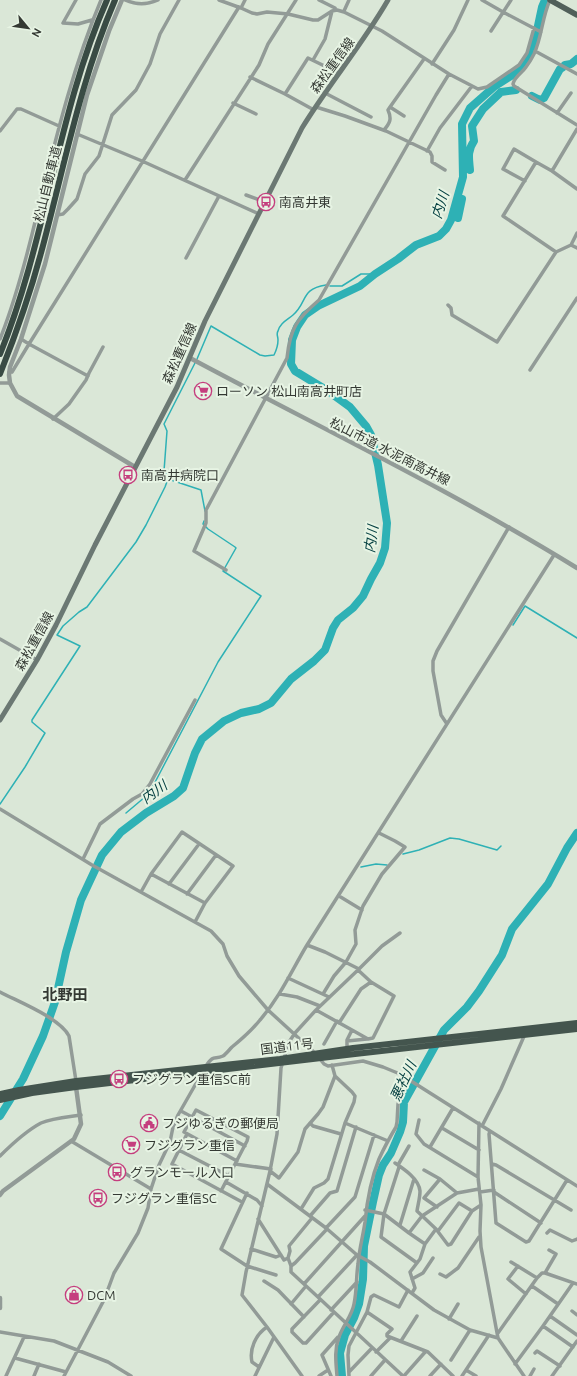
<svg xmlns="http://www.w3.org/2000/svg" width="577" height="1376" viewBox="0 0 577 1376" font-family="Ubuntu,'Noto Sans JP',sans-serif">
<rect width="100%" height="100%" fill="#dae7d7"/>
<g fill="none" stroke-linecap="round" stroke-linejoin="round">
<!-- stream -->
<path stroke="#2eb1b5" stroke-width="1.5" d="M 330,286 L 342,286 L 361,274 L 375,274
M 168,479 L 201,490 L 205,511
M 513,625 L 525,606 L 577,638
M 0,804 L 25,767 L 45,733 L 32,722 L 32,720 L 80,646 L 57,635 L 63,626 L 79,612 L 87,607 L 136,542 L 146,525 L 165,487 L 168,479 L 167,475 L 164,471 L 167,431 L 164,424 L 197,359 L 211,326 L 260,355 L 265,356 L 274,355 C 276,351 278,345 278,340 C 278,336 276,334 278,331 C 280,323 287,320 293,315 C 308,302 300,289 326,285
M 126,813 L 145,797 L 152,788 L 218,662 L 261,596 L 223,571 L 236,548 L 235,547 L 208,529 L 203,524 L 204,521
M 403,854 L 419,850 L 450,838 L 459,839 L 497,850 L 501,846
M 361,867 L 376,864 L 387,865"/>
<!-- river -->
<path stroke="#2eb1b5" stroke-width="8" d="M 565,65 L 571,64 L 577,59
M 532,96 L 540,100 L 544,98 L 560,69 L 562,68
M 470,170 C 469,159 467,151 474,141 L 472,126 L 483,109 L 501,92 L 516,90
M 458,218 L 462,199
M 0,1116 L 23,1079 L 43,1036 L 55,1002 L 66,952 L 81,900 L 102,855 L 121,832 L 146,813 L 174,796 L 183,788 L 195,753 L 202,739 L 224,721 L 241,713 L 259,709 L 271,703 L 291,679 L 314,661 L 325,650 L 333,628 L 338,620 L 353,608 L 363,596 L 371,579 L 380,563 L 385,548 L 387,523 L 378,465 L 371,435 L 366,426 L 350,407 L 328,391 L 295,371 L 291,364 L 292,340 L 297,327 L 305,315 L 318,306 L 360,286 L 375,274 L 398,259 L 416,245 L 439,236 L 446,229 L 451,220 L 463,177 L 462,124 L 470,108 L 495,86 L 514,74 L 525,63 L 533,49 L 542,7 L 545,0
M 342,1376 L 340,1353 L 345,1335 L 354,1318 L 359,1304 L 363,1279 L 364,1246 L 373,1202 L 379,1175 L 383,1165 L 391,1153 L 400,1132 L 403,1122 L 404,1102 L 444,1030 L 467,1007 L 479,991 L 502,955 L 512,929 L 548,884 L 567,848 L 577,833"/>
<!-- minor -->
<path stroke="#929b97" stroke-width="3.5" d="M 76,0 L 63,23 L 78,24 L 92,20
M 125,0 C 137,5 146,5 158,0
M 219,0 L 241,8 L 252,13 L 257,14 L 267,12 L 288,14 L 313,20 L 318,20 L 332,11 L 337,10 L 344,12 L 382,31 L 449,74 L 478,89 L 487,87 L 519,65 L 527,53 L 534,28
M 319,0 L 335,8
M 482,0 L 503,12 L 541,32
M 550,0 C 542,17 542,37 534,54 C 532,58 529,63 526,67 C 522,73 514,77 513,84 L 514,86 L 577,125
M 241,8 L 245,0
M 344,11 L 349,0
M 491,31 L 511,0
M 535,51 L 577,74
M 313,60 L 325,39 L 332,11
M 432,64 L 454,30 L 468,0
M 250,77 L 285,94
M 325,93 L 371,117
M 233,103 L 256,114
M 316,107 L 345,116 L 386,131 L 430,152 L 432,156 L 432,162 L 445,170
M 390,107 L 404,116
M 314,110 L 285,94 L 308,58 L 339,73
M 557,113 L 571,93
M 384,130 C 390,123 392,119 388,110 L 390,107 L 424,59
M 0,131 L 17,109 L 21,109 L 59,126
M 77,134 L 142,161 L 259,214
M 427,151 L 440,128 L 472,86
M 552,171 L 577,129
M 185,180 L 259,65 L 268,44 L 296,0
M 525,181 L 503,169 L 514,149 L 536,162
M 246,195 L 265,202
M 57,215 L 63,214 L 68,209 L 77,199 L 85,174 L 99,156 L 112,115 L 136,90 L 150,64 L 160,34 L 179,0
M 571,245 L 577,248
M 556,252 L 503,216 L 536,162 L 552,171 L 577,189
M 186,258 L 219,196
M 448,305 L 451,308 L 452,315 L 497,342 L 556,252 L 571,245 L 577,233
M 0,339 C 16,299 27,256 37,214 C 55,142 72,69 101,0
M 21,339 L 29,344 L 239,7
M 530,370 L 577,298
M 9,372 L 12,372 L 29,344 L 88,376
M 0,383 L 10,383
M 53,419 L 69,404 L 86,380 L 89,373 L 103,347
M 226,570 L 194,551 L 206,523 L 206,510 L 287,358 C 290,328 297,319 319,300 L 436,95 L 449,74
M 0,639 L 37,660
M 447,724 L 441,715 L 433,671 L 433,661 L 437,651 L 509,527
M 0,809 L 92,865 L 211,931 L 223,944 L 227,956 L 239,976 L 268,1010 L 316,1054 L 324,1064 L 328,1066 L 363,1061 L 383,1067 L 400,1074 L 577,1186
M 83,859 L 100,824 L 133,799 L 142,794 L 150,784 L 195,700
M 151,874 L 205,903
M 169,884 L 199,844
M 141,892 L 151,874 L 182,832 L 233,866 L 205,903 L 195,922
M 187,894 L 216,855
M 339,896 L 362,910
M 307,945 L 325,952 L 359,969
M 288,978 L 329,997
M 0,992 C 19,1002 60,1018 69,1036 L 76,1081
M 280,994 L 297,997 L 320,1006
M 323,994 L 334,976 L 346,962 L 356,944 L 355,930 L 363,906 L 382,874 L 405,847 L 395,841 L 379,833
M 316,1010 L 352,1030
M 339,1023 L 361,989 L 371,982
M 347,1041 L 367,1039
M 324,1044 L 337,1021
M 347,1049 L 347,1040 L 352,1030 L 368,1039 L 373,1038 L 394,996 L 371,982 L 358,970
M 181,1111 L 245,1146
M 419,1120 L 416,1134 L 424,1144 L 478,1177
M 310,1123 L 313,1126 L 341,1134
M 345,1123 L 388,1141
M 479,1123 L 478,1177 L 481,1205 L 480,1231 L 481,1247 L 498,1338 L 524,1376
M 482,1126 L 501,1089 L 525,1034
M 442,1128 L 479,1150
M 490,1131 L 489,1134 L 496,1223 L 526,1242 L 529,1241 L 567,1180
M 187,1134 L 172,1164 L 242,1202
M 71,1141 L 151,1189
M 169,1145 L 229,1176
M 430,1147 L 453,1108
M 0,1156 C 12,1144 26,1131 41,1123 C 53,1118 68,1117 81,1115
M 395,1163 C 404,1169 419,1179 420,1191 C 420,1198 418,1204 417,1211 L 436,1229 L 448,1245 L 451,1244 L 472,1211 L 481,1205
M 235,1164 L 271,1169
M 492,1164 L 496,1165 L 571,1210
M 398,1165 L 409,1146
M 399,1167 L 384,1214 L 381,1237 L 417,1263
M 424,1170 L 440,1179 L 457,1193
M 270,1171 L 279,1178 L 298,1152 L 305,1129 L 318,1114 L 323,1107 L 335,1076 L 332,1065
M 226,1182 L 257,1200 L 262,1206
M 267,1184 L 326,1228 L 357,1255 L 370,1262 L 434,1310 L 470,1330 L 498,1338
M 221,1191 L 247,1141 L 248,1137 L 196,1110 L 184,1132 L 237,1161
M 480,1192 L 494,1190
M 494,1192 L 541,1223
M 247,1193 L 221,1249 L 247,1266 L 276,1275
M 437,1207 L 424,1198 L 440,1179
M 301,1209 L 314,1188 L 324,1183 L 328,1179 L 345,1123 L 354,1102 L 355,1096 L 352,1092 L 335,1076
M 365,1210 L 384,1214 L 409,1233 L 422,1216 L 457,1193 L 479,1189
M 310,1216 L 330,1193 L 337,1191 L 356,1127
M 258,1219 L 284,1260 L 288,1258 L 291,1266 L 291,1272 L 403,1376
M 400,1225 L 414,1179
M 326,1228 L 355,1197 L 374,1135
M 438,1231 L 459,1203 L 472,1211
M 409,1233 L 425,1244
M 547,1233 L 550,1230 L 572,1241 L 577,1239
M 251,1249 L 276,1257 L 281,1255
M 288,1258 L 290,1251 L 289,1246 L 312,1218
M 511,1262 L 537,1278
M 291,1266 L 295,1263 L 327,1229
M 518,1266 L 508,1279 L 526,1294
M 545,1273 L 556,1254 L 549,1250
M 440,1274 L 446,1277 L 458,1268 L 479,1237
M 412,1279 L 423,1273 L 433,1258
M 264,1281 L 278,1290 L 304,1317
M 304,1284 L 365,1216
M 532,1286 L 558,1304
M 412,1293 L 415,1288 L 410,1272 L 420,1259 L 425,1244 L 436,1229
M 318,1297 L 357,1255
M 320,1300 L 292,1329 L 292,1332 L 303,1343 L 306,1343 L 334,1312
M 291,1304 L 306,1286
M 331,1310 L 357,1282
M 572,1311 L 577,1315
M 367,1312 L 392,1329 L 387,1334 L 387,1336 L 428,1352 L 453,1376
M 550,1316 L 577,1335
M 449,1319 L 458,1304
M 543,1326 L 573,1347
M 0,1332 L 54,1341 L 108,1362 L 131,1376
M 498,1333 L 537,1278 L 542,1273 L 545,1273 L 577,1284
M 401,1341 L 417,1316
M 376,1352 L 390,1338
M 535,1353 L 537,1351 L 560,1366
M 15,1358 L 66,1372
M 451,1360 L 470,1330
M 515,1364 L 543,1326 L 573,1283
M 259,1367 L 252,1362 C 249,1349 256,1334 267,1327
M 466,1370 L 476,1376
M 349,1372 L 372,1348
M 6,1376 L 24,1337
M 34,1376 L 39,1364
M 64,1376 L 104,1300 L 114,1273 L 138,1233 L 148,1208 L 151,1189 L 159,1165 L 170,1142 L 173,1127 L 178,1115 L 206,1066 C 214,1054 214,1060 223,1056 C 226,1054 229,1050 232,1047 C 242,1039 252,1030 260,1020 C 280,997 292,970 307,945 L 554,555
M 255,1376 L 274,1337
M 302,1376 L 267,1327 L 242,1295 L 246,1272 L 270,1171 L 277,1134 L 281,1068 L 289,1042 L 295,1033 L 316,1010 L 359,969 L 382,946 L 400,933
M 319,1376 L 328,1370
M 331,1376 L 322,1355 L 338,1337
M 337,1376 C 336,1363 334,1350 339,1337 C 343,1325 352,1316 354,1304 C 357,1290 356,1277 358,1264 C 359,1250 363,1236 365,1222 C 367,1201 371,1179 379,1159 C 384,1148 390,1137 396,1127 L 397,1122 L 398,1104 L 409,1079
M 349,1376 L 348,1355 L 349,1346 L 367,1312 L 371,1297 L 374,1295 L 399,1307 L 408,1290
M 371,1376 L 385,1360
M 404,1376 L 426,1351
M 430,1376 L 441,1364
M 462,1376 L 489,1335
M 530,1376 L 534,1369
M 552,1376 L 577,1341"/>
<!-- tertiary -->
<path stroke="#929b97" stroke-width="4.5" d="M 122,0 L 109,31 L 87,95 L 45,264 L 21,339 L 10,367 L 9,375 L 10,383 L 17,396 L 135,467
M 190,358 C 319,427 452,491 577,568
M 0,1195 L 3,1191 L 74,1139 L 81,1124 L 76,1087
M 0,1298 L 0,1308"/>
<!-- secondary -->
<path stroke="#6b7873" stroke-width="5" d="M 0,720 L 37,660 L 56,625 L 95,545 L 177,387 L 205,321 L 302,128 C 329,84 362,45 388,0"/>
<!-- primary -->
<path stroke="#505f59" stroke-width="5.5" d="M 550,0 L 577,15"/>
<!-- trunk -->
<path stroke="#44554e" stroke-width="6" d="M 0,1094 L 19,1090 L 76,1081 L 280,1059 L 353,1048 L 577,1023
M 0,1100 L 32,1093 L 76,1087 L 355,1054 L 577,1029"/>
<!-- motorway -->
<path stroke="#394b44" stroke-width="6" d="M 0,354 C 47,239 57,113 107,0
M 0,374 C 16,334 30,294 41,253 C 64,168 80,81 115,0"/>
</g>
<!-- icons -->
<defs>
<symbol id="bus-ring" viewBox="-11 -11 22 22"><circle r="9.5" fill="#e7f4e4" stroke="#c53e7e" stroke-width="1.5"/><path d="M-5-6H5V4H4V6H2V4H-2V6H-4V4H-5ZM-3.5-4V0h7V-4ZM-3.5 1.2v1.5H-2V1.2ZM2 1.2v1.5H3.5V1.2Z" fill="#c53e7e"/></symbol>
<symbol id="supermarket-ring" viewBox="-11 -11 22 22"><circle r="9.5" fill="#e7f4e4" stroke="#c53e7e" stroke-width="1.5"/><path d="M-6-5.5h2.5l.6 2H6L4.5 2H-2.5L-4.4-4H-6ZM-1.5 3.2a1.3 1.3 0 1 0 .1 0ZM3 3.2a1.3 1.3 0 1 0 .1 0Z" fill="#c53e7e"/></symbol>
<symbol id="civic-ring" viewBox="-11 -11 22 22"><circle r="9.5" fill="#e7f4e4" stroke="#c53e7e" stroke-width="1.5"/><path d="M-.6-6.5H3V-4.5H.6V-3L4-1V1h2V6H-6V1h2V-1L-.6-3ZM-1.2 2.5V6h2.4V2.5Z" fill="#c53e7e"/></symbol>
<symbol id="shop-ring" viewBox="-11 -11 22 22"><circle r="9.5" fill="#e7f4e4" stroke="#c53e7e" stroke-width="1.5"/><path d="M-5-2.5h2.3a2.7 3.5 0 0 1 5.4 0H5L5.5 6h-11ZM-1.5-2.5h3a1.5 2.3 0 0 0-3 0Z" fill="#c53e7e"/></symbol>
</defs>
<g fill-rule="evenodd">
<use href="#bus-ring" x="256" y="192" width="20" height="20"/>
<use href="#supermarket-ring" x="193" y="381" width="20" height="20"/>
<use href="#bus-ring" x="118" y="465" width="20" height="20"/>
<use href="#bus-ring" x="109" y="1069" width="20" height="20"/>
<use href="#civic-ring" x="139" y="1113" width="20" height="20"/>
<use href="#supermarket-ring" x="121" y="1135" width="20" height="20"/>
<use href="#bus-ring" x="107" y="1162" width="20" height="20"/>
<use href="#bus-ring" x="88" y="1188" width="20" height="20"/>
<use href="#shop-ring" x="64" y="1285" width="20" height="20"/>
</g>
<g text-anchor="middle" stroke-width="4" stroke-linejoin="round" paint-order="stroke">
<!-- street labels -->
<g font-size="13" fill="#343933" stroke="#e7f4e4">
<text transform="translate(332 65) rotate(-54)" y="5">森松重信線</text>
<text transform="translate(47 184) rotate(-76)" y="5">松山自動車道</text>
<text transform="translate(179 353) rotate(-66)" y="5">森松重信線</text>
<text transform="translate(390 451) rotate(27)" y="5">松山市道 水泥南高井線</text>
<text transform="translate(34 641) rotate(-61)" y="5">森松重信線</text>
<text transform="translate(287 1046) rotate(-7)" y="5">国道11号</text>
</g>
<!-- poi labels -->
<g font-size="13" fill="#343933" stroke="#e7f4e4" text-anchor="start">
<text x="279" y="207">南高井東</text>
<text x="216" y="396">ローソン 松山南高井町店</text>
<text x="141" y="480">南高井病院口</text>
<text x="132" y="1084">フジグラン重信SC前</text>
<text x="162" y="1128">フジゆるぎの郵便局</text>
<text x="144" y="1150">フジグラン重信</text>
<text x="130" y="1177">グランモール入口</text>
<text x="111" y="1203">フジグラン重信SC</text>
<text x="87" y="1300">DCM</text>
</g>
<!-- water labels -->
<g font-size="14" font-style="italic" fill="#064142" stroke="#e7f4e4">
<text transform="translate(440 205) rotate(-72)" y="5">内川</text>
<text transform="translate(371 539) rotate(-82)" y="5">内川</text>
<text transform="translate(154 792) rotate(-36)" y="5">内川</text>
<text transform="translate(403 1081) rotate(-65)" y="5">悪社川</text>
</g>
<!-- quarter labels -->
<g font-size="15" font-weight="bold" fill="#343933" stroke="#e7f4e4">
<text x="65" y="1000">北野田</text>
</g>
</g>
<!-- north arrow -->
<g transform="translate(28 28) rotate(119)" stroke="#e7f4e4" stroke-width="3" paint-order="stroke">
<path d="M0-3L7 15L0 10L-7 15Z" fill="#343933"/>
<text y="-6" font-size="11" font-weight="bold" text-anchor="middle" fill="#343933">N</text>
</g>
</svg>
